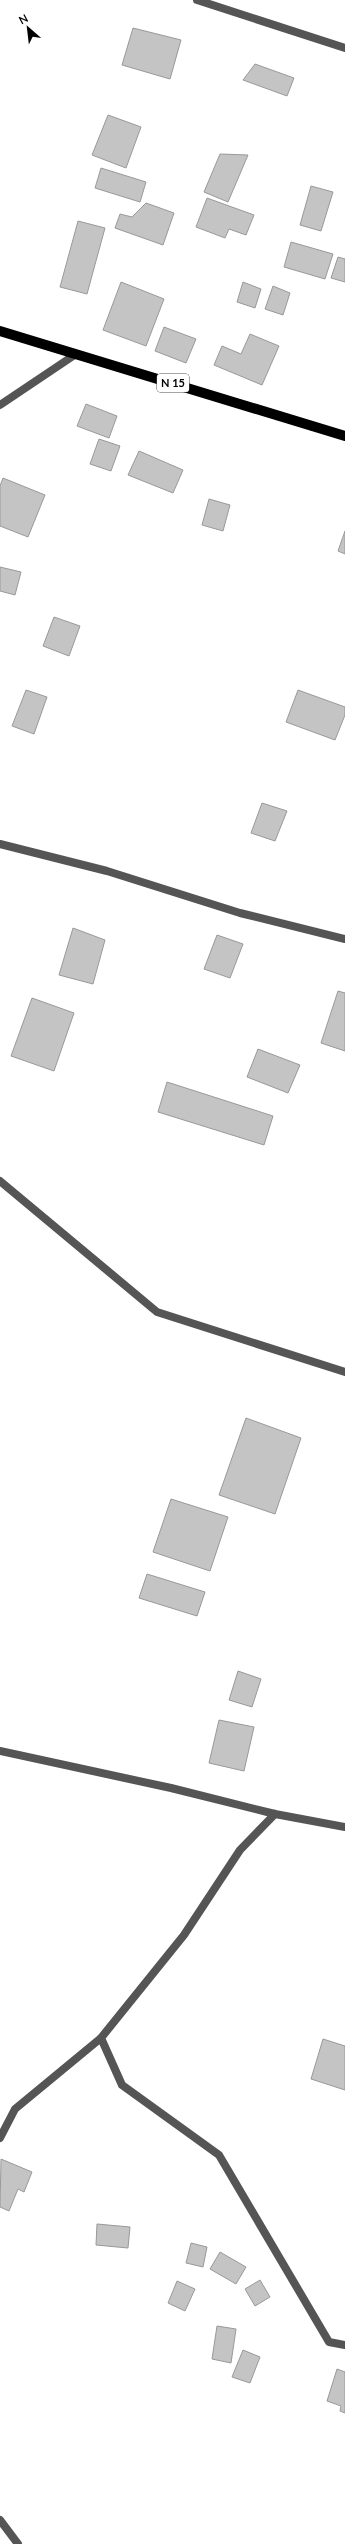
<svg xmlns="http://www.w3.org/2000/svg" width="345" height="2544" viewBox="0 0 345 2544" font-family="Lato,sans-serif">
<rect width="100%" height="100%" fill="#fff"/>
<!-- building -->
<path fill="#c4c4c4" stroke="#999" d="M 133,28 L 181,40 L 170,79 L 122,65 Z
M 255,64 L 294,78 L 287,96 L 243,80 Z
M 108,115 L 141,127 L 126,168 L 92,155 Z
M 220,154 L 248,155 L 228,202 L 204,192 Z
M 101,168 L 146,182 L 140,202 L 95,188 Z
M 311,186 L 333,192 L 321,231 L 300,225 Z
M 207,198 L 254,215 L 246,235 L 229,229 L 225,238 L 196,227 Z
M 146,203 L 174,213 L 163,245 L 115,228 L 120,214 L 132,217 Z
M 78,221 L 105,228 L 87,294 L 60,287 Z
M 291,242 L 333,254 L 325,279 L 284,267 Z
M 338,257 L 345,259 L 345,282 L 331,278 Z
M 121,282 L 164,299 L 146,346 L 103,330 Z
M 243,282 L 261,289 L 255,308 L 237,302 Z
M 273,286 L 290,293 L 283,315 L 265,309 Z
M 164,327 L 196,339 L 186,363 L 155,351 Z
M 250,334 L 279,346 L 262,385 L 214,365 L 222,346 L 241,354 Z
M 86,404 L 117,416 L 109,438 L 77,426 Z
M 99,439 L 120,446 L 111,471 L 90,464 Z
M 139,451 L 183,470 L 173,493 L 128,475 Z
M 3,478 L 45,495 L 28,537 L 0,526 L 0,486 Z
M 209,499 L 230,505 L 223,531 L 202,525 Z
M 345,531 L 345,554 L 338,551 Z
M 0,567 L 21,572 L 15,595 L 0,591 Z
M 54,617 L 80,626 L 69,656 L 43,646 Z
M 26,690 L 47,697 L 34,734 L 12,726 Z
M 298,690 L 345,707 L 345,715 L 335,740 L 286,722 Z
M 262,803 L 287,811 L 275,841 L 251,833 Z
M 73,928 L 105,940 L 93,984 L 59,975 Z
M 217,935 L 243,944 L 230,978 L 204,969 Z
M 338,991 L 345,993 L 345,1051 L 321,1043 Z
M 32,998 L 74,1013 L 54,1071 L 11,1056 Z
M 258,1049 L 300,1065 L 288,1093 L 247,1077 Z
M 167,1082 L 273,1116 L 264,1145 L 158,1112 Z
M 246,1418 L 301,1438 L 275,1514 L 219,1495 Z
M 171,1499 L 228,1517 L 210,1571 L 153,1552 Z
M 147,1574 L 205,1592 L 197,1616 L 139,1598 Z
M 238,1671 L 261,1679 L 252,1707 L 229,1700 Z
M 219,1720 L 254,1727 L 244,1771 L 209,1763 Z
M 323,2039 L 345,2046 L 345,2090 L 311,2079 Z
M 1,2159 L 32,2172 L 24,2192 L 18,2189 L 9,2211 L 0,2207 Z
M 97,2224 L 130,2227 L 128,2248 L 96,2245 Z
M 191,2243 L 207,2247 L 203,2267 L 186,2263 Z
M 220,2252 L 246,2267 L 236,2284 L 210,2269 Z
M 260,2280 L 270,2297 L 255,2306 L 245,2289 Z
M 177,2281 L 195,2289 L 185,2311 L 168,2303 Z
M 217,2326 L 236,2329 L 231,2363 L 212,2359 Z
M 243,2350 L 260,2357 L 250,2383 L 232,2377 Z
M 337,2369 L 345,2372 L 345,2413 L 340,2411 L 341,2406 L 327,2401 Z"/>
<g fill="none" stroke-linecap="round" stroke-linejoin="round">
<!-- minor -->
<path stroke="#555" stroke-width="8" d="M 197,0 L 345,48
M 0,405 L 76,354
M 0,844 L 107,871 L 240,913 L 345,939
M 0,1181 L 157,1312 L 345,1372
M 0,1751 L 171,1788 L 275,1814 L 345,1827
M 101,2038 L 122,2085 L 219,2155 L 329,2342 L 345,2345
M 0,2138 L 15,2109 L 101,2038 L 184,1935 L 240,1850 L 275,1814
M 0,2520 L 18,2544"/>
<!-- primary -->
<path stroke="#000" stroke-width="10" d="M 0,331 L 345,436"/>
</g>
<g text-anchor="middle" stroke-width="3" stroke-linejoin="round" paint-order="stroke">
<!-- shield labels -->
<rect fill="#fff" stroke="#4c4c4c" stroke-width="1" x="157" y="374" width="32" height="18" rx="3"/>
<g font-size="11" font-weight="bold" fill="#000">
<text x="173" y="387">N 15</text>
</g>
</g>
<!-- north arrow -->
<g transform="translate(28 28) rotate(332)" stroke="#ffffff" stroke-width="3" paint-order="stroke">
<path d="M0-3L7 15L0 10L-7 15Z" fill="#000000"/>
<text y="-6" font-size="11" font-weight="bold" text-anchor="middle" fill="#000000">N</text>
</g>
</svg>
